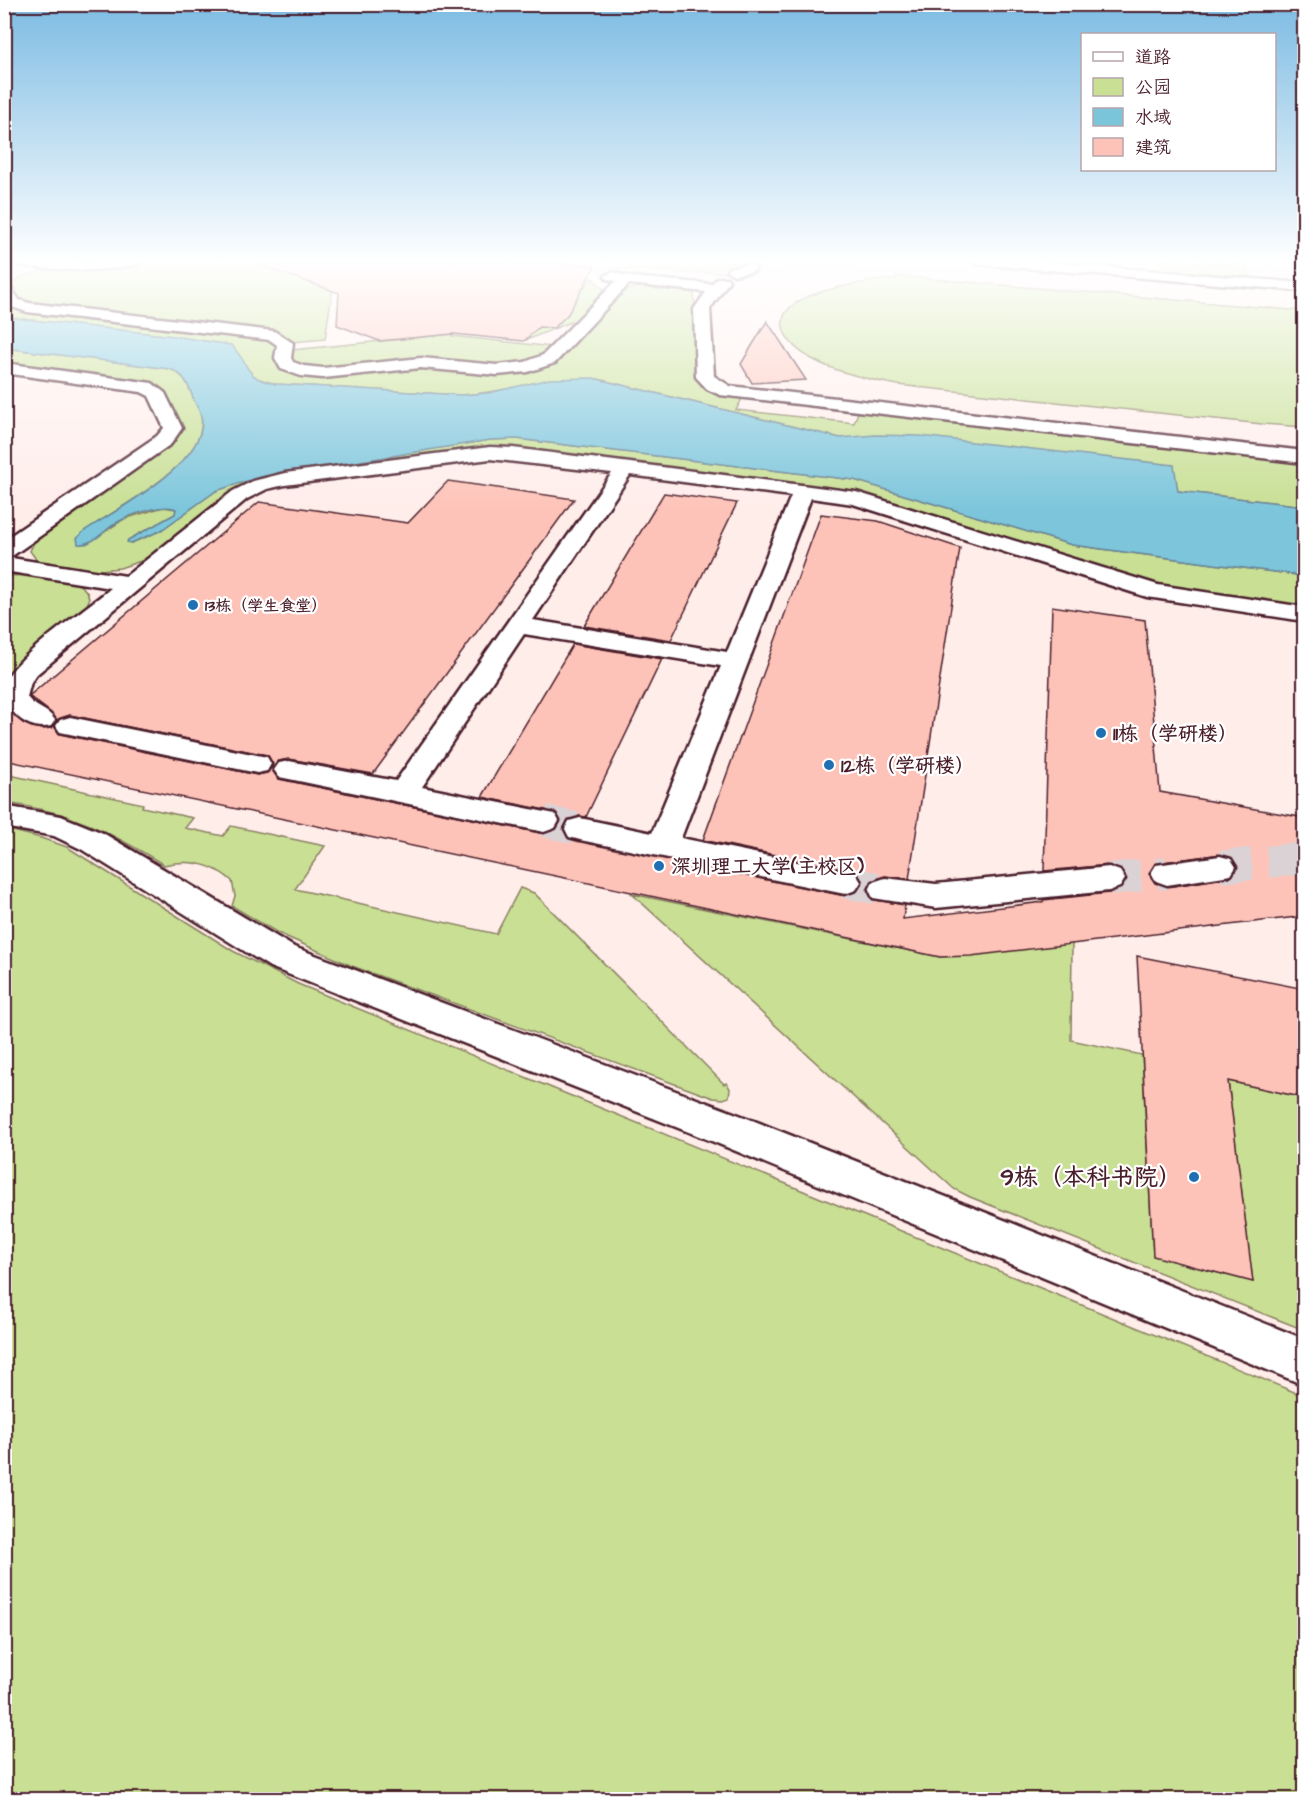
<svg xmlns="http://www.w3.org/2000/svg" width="1309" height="1804" viewBox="0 0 1309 1804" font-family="'Architects Daughter','LXGW WenKai TC',sans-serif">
<rect width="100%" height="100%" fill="#fff"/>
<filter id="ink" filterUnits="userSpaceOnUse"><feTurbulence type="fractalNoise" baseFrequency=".0167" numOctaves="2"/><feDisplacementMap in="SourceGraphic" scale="12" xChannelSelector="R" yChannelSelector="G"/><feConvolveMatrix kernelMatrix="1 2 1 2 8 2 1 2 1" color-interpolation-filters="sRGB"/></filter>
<g filter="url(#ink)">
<!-- built -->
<path fill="#ffedea" d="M 4,260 L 1304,260 L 1304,1471 L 5,865 Z"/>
<!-- green -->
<path fill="#c8df94" stroke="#897f60" stroke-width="1.5" d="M 142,260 L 337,260 L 325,339 L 292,342 L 286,336 L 276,333 L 29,305 L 20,300 L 12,285 C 21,265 107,266 129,264 Z
M 605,260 L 723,260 L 727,264 L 753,262 L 751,265 L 725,272 L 689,273 L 611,268 Z
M 1161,260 L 1246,265 L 1251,278 L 1163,271 Z
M 897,276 L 1304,311 L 1304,427 L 1262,424 L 898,385 C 866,379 805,367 787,337 C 759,291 872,281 896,279 Z
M 592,278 L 607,292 L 583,317 L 524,341 L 539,327 L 554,328 L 583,288 Z
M 659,285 L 678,288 L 694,294 L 698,377 L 743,397 L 736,410 L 854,423 L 859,410 L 1304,460 L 1304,506 L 943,463 L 598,379 C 549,376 508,393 461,395 L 276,384 L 256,378 L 246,368 L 173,336 L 5,317 L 4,300 L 275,341 L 278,347 L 275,359 L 279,366 L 286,370 L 422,366 L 530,370 L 623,291 L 644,286 Z
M 453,334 L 452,336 L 554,347 L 545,356 L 508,367 L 444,362 L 316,370 L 293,363 L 290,356 L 292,350 Z
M 5,348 L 170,369 C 186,376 188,385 194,400 C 197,405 200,411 201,417 C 209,465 111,510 80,535 L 86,544 L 124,519 L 163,507 L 176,509 L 175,514 L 128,540 L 131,543 L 151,535 L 216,491 L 242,481 L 268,475 L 490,440 L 517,439 L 854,480 L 1072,545 L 1304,576 L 1304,609 L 1185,592 L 873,496 L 516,450 L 264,480 L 158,552 L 147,559 L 120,568 L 91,571 L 47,565 L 38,562 L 30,551 L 37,536 L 171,441 L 181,427 L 162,390 L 139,381 L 5,364 Z
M 36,575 C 52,578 88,578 89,600 L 84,612 L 9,678 L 5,687 L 5,576 Z
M 5,774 L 143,804 L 142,807 L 193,818 L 185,828 L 223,836 L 231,826 L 325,846 L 295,889 L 496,934 L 520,888 L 534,893 L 724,1084 L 727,1083 L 730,1089 L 729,1097 L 723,1099 L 713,1098 L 352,966 L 278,933 L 232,906 L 235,896 L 232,881 C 212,863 190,859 164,865 C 111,832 67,810 5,803 Z
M 5,829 L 41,838 L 67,847 L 233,951 L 298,984 L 1304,1396 L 1304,1799 L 5,1799 Z
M 632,894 L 940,957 L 1072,943 L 1071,1040 L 1142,1055 L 1153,1256 L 1253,1282 L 1228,1081 L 1304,1098 L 1304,1330 L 970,1197 L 954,1189 Z"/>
<!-- water -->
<path fill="#7bc5db" stroke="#678395" stroke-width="1.5" d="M 4,317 L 173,336 L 231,345 C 251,364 242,378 276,384 L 461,395 L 488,393 L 550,379 L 593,378 L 840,438 L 875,435 L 920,436 L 1174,465 L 1178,491 L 1304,506 L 1304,576 L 1072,545 L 854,480 L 517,439 L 490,440 L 256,478 L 216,491 L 160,531 L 131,543 L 127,542 L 128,540 L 175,514 L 176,509 C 164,503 129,515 118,522 C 105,529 93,546 78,544 L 77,538 L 84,531 C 117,509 202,466 202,422 C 202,414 197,407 194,400 C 188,385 186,375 170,369 L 5,348 Z"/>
<!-- building -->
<path fill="#fec3b8" stroke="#4a1f2b" stroke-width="1.5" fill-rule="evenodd" d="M 260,260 L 522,260 L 595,266 L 568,314 L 554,328 L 539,327 L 524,341 L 453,334 L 379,341 L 337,325 L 339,293 L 260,265 Z
M 767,321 L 806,380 L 752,383 L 741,364 Z
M 448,481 L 574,499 L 373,774 L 289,759 L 279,761 L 272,769 L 279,779 L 545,834 L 556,830 L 561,822 L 555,812 L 482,797 L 573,644 L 662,659 L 586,817 L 579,816 L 567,820 L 563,828 L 567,838 L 845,896 L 857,892 L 863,881 L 856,872 L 703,840 L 821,514 L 878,521 L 960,548 L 909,879 L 885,876 L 872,880 L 867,889 L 871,899 L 905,905 L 903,919 L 1043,902 L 1043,900 L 1109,893 L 1121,889 L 1127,880 L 1122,870 L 1109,865 L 1044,871 L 1052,606 L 1145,620 L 1160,792 L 1305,818 L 1305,916 L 971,956 L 940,957 L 4,760 L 4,718 L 11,712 L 23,723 L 32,727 L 42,729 L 51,728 L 54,725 L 60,734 L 257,775 L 267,773 L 273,765 L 267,755 L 70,715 L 57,720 L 50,712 L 29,696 L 259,502 L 408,523 ZM 1221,854 L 1232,857 L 1238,866 L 1231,877 L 1167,887 L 1155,883 L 1149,874 L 1156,863 Z
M 664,493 L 737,503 L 671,640 L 584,626 Z
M 1137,956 L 1305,989 L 1305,1098 L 1228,1081 L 1253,1282 L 1153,1256 Z"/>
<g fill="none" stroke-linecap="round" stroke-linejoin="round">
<!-- minor-tunnel-far1 -->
<path stroke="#dbd2d5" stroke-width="16" stroke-dasharray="16 8" stroke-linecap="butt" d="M 604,267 L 612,276
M 749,268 L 851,260"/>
<!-- minor-tunnel -->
<path stroke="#dbd2d5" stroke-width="32" stroke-dasharray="32 16" stroke-linecap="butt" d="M 544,821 L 580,829
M 1220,867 L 1304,858
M 1109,879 L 1167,873
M 845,882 L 885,890"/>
<defs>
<path id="minor" d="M 4,260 L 87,263 L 143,260 L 141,263 C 95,275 51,269 4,264 Z
M 969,260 L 1023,260 L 1304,283 L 1304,291 L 976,264 Z
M 749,264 L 756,268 L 754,271 L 734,275 L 727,271 L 729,268 Z
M 612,272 L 632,277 L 712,284 L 717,278 L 727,278 L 729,281 L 710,309 L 714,376 L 730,386 L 1304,451 L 1304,463 L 720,395 L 707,389 L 696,377 L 694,309 L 706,292 L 629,284 L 555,363 L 528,372 L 497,375 L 421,368 L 323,378 L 301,376 L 281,369 L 275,358 L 277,345 L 270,340 L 27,312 L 9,306 L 4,300 L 4,283 L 9,284 L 19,300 L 29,303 L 274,331 L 293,343 L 291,358 L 293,362 L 304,366 L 323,368 L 421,358 L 497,365 L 525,362 L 543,355 L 616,281 L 607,279 L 605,276 Z
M 4,363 L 152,383 L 165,393 L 182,428 L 171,444 L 12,556 L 5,557 L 126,576 L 233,491 L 253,481 L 285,473 L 490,447 L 513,448 L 856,492 L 1158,585 L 1304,607 L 1304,621 L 1147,597 L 853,504 L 811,498 L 681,838 L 856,874 L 861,882 L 856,890 L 845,894 L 580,840 L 569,837 L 565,829 L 569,821 L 580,818 L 652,833 L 721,666 L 524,634 L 422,787 L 555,814 L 559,821 L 555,828 L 544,832 L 289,779 L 279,777 L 274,770 L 279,763 L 289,761 L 396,781 L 612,473 L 490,459 L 285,485 L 267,489 L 247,499 L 37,674 L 31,682 L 27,697 C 35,708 48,709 55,720 L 51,726 C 26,732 0,708 6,680 C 19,654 86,609 111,588 L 4,571 L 4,540 L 157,436 L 164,428 L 149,396 L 141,392 L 4,373 ZM 630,475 L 791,496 L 727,652 L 533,620 Z
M 70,717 L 257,755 L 267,757 L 271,764 L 267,771 L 257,773 L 60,732 L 56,726 L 60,720 Z
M 4,806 L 61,816 L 103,833 L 294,947 L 742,1116 L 1304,1339 L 1304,1385 L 714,1142 L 270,967 L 81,849 L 54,836 L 4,827 Z
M 1220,856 L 1231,859 L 1236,867 L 1231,875 L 1167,885 L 1156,881 L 1151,873 L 1156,865 Z
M 1109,867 L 1120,871 L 1125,879 L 1120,887 L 1109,891 L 936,908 L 873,898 L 869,890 L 873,882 L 885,878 L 936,884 Z"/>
</defs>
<!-- minor casing -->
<use href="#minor" stroke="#4a1f2b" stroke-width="5"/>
<!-- minor -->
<use href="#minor" fill="#fff" fill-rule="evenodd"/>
</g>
</g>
<!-- sky -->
<linearGradient id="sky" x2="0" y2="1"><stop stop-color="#7cbbe3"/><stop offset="0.51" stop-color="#fff"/><stop offset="1" stop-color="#fff" stop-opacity="0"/></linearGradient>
<rect width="1309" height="512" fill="url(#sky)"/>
<!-- markers -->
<g fill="#1f6fb2" stroke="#fff" stroke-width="2">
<circle cx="193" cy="605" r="6"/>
<circle cx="1101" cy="733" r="6"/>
<circle cx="829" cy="765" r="6"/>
<circle cx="659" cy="866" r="6"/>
<circle cx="1194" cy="1177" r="6"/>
</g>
<g text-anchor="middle" stroke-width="4.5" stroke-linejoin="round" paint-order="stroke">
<!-- far-poi labels -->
<g font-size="16" font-weight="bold" fill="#4a1f2b" stroke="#fff" text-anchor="start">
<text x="205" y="611">13栋（学生食堂）</text>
</g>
<!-- poi labels -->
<g font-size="20" font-weight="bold" fill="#4a1f2b" stroke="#fff" text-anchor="start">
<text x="1113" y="740">11栋（学研楼）</text>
<text x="841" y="772">12栋（学研楼）</text>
<text x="671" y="873">深圳理工大学(主校区)</text>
</g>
<!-- near-poi labels -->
<g font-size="24" font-weight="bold" fill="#4a1f2b" stroke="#fff" text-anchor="end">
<text x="1182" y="1185">9栋（本科书院）</text>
</g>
</g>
<!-- margin -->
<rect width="1309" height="1804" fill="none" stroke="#fff" stroke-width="24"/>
<rect x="12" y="12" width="1285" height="1780" fill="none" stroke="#4a1f2b" stroke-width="2" filter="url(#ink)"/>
<!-- legend -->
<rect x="1081" y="33" width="195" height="138" fill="#ffffff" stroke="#b7a5aa" stroke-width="1.5"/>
<rect x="1093" y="52" width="30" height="9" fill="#ffffff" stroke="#b7a5aa" stroke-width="1.5"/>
<text x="1135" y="63" font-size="18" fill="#4a1f2b">道路</text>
<rect x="1093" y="78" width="30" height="18" fill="#c8df94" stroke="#b7a5aa" stroke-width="1.5"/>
<text x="1135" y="93" font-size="18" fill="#4a1f2b">公园</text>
<rect x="1093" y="108" width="30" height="18" fill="#7bc5db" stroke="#b7a5aa" stroke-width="1.5"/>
<text x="1135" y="123" font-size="18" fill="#4a1f2b">水域</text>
<rect x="1093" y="138" width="30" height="18" fill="#fec3b8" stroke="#b7a5aa" stroke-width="1.5"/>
<text x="1135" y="153" font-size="18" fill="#4a1f2b">建筑</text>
</svg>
